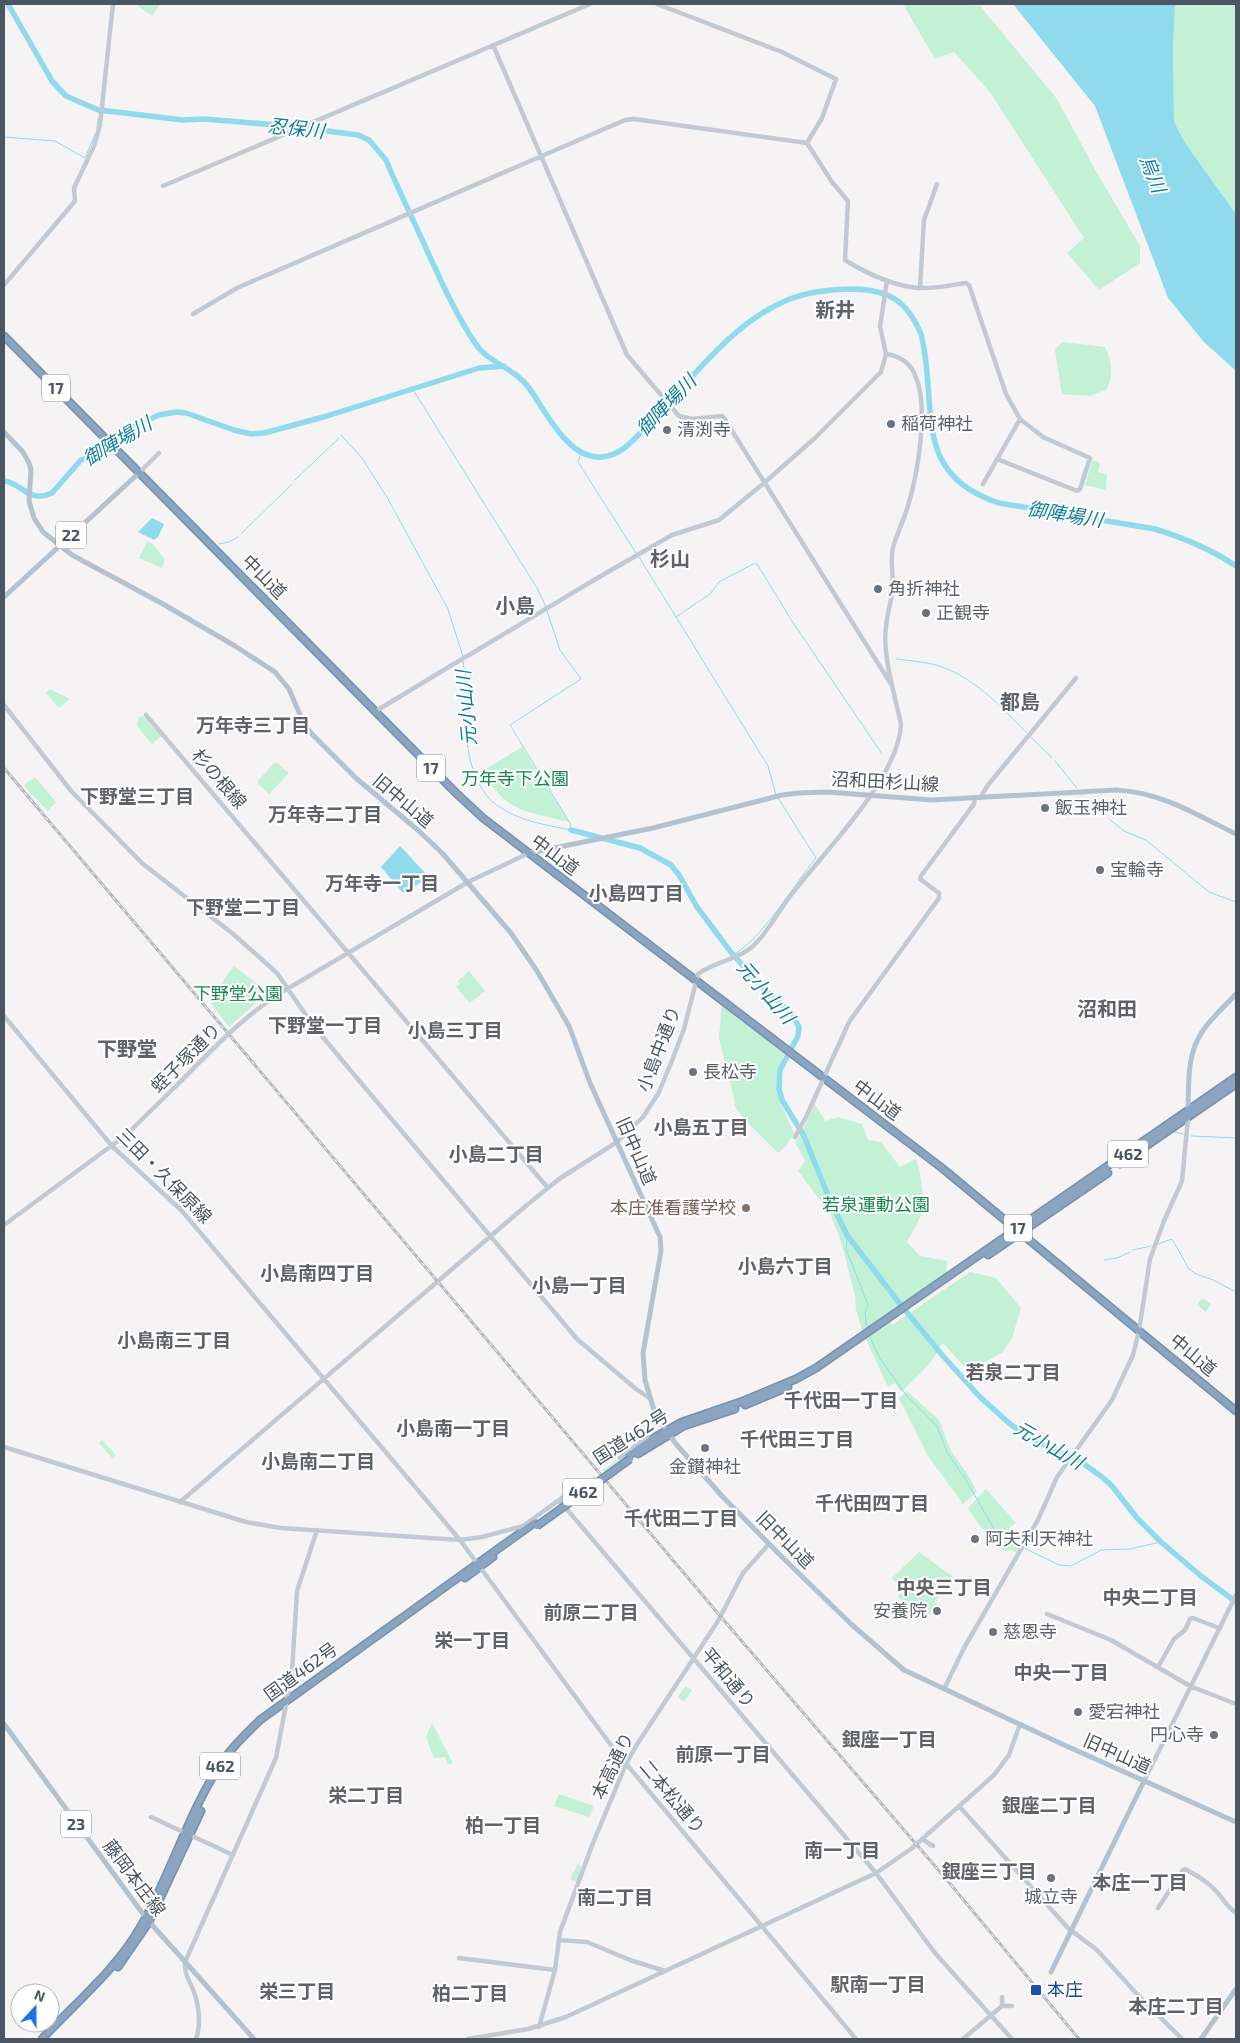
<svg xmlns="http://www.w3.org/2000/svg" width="1240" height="2043" viewBox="0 0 1240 2043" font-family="'Exo 2','Noto Sans JP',sans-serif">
<rect width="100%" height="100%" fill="#f5f3f3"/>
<!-- green -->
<path fill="#c3f1d5" d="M 136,4 L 160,4 L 152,16 Z
M 903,4 L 956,4 L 980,6 L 1057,99 L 1093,166 L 1140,246 L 1140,263 L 1099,290 L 1067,253 L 1084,238 L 990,92 L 954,52 L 935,59 Z
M 1175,4 L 1236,4 L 1236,214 L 1185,143 L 1174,122 L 1173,48 Z
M 1062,342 L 1105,347 C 1112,361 1114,376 1106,390 L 1089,396 L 1062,394 L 1055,350 Z
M 1094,460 L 1100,463 L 1098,472 L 1107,475 L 1106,490 L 1085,485 L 1092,461 Z
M 147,541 L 153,544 L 165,560 L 162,568 L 139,558 Z
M 50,689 L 70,699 L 59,708 L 46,693 Z
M 143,716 L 161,736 L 152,744 L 137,726 L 139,717 Z
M 522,747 L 569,822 C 526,811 506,813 483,771 Z
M 274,763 L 277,763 L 289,773 L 269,794 L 258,784 L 258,781 Z
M 35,777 L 56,802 L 48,811 L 25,787 L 25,784 Z
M 234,966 L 257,984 L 265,995 L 229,1027 L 209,1001 Z
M 469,971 L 485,991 L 470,1003 L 456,987 L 460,984 L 458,981 Z
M 722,1003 L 785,1053 C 768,1088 781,1101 794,1134 L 785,1147 L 778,1153 L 744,1119 L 734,1105 L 735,1102 L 719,1038 Z
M 815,1104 L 825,1121 L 838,1117 L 862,1124 L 868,1140 L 881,1142 L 900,1167 L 916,1159 L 920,1173 L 925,1208 L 907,1242 L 920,1256 L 947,1261 L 946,1278 L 886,1318 L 892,1325 L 970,1272 L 996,1278 L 1021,1308 L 1012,1338 L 1003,1352 L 985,1362 L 974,1378 L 945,1345 L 942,1344 C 932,1364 917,1377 901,1392 L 895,1383 L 888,1387 L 863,1333 L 856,1310 L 855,1295 L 841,1242 L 830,1213 L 798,1171 L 805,1161 L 795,1142 L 803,1130 Z
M 1202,1298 L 1211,1304 L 1206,1312 L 1197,1305 Z
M 907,1391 L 939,1420 L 951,1451 L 970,1478 L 977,1492 L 963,1504 L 928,1456 L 899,1398 Z
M 102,1440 L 116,1455 L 113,1459 L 99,1443 Z
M 624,1456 L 629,1462 L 622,1467 L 612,1480 L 603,1470 Z
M 594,1476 L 601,1485 L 568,1506 L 562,1500 Z
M 986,1489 L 1016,1523 L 1010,1527 L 1008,1535 L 1021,1545 L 1017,1553 L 1012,1550 L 1004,1551 L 979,1525 L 968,1508 Z
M 919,1552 L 956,1579 L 935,1601 L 937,1605 L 925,1620 L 898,1597 L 903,1591 L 892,1578 Z
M 685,1686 L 692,1690 L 684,1702 L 678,1697 Z
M 432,1723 L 453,1763 L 448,1765 L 445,1757 L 434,1758 L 426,1737 Z
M 559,1794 L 594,1806 L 589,1817 L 554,1806 Z
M 578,1864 L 582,1866 L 576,1882 L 570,1879 Z"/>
<!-- water -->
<path fill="#90daee" d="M 1013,4 L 1175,4 L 1173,48 L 1174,122 L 1185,143 L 1236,214 L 1236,371 L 1204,342 L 1168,298 L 1095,106 Z
M 152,518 L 164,524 L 158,537 L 154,540 L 138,532 Z
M 400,846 L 429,877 L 405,893 L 402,892 L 381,867 Z"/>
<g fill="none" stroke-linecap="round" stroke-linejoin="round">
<!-- stream -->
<path stroke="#90daee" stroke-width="1" d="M 97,128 L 98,119
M 4,137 L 55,141 L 85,158 L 95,134
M 412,388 L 537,588 L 546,607
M 341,435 L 362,458 L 388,499 L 448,609 L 463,657
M 581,453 L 578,462 L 636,553
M 295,480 L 339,438
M 242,533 L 292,484
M 219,544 L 229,542 L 238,537
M 639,557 L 768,766 L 776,795
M 676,617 L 710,594 L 719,582 L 753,564 L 757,564 L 792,621 L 882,754
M 896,659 C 912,661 930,662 945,668 C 978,681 1003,709 1027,733
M 463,661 C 465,677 469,694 469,710 C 469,723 466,736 468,749 C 471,769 481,795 498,806 C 519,821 546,825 571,830 L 570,823 L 510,725 L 581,679 L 560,650 L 547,611
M 1031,737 L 1052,758
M 1055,761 L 1077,788
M 1081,795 L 1082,796
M 1109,819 L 1124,831 L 1146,840 L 1209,892 L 1236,902
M 733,955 C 763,938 793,886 816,858 L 778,798
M 1175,1132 L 1183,1134
M 1191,1136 L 1236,1138
M 847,1235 L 846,1249 L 868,1305 L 865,1313 L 867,1329
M 1158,1244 L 1172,1239 L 1189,1269 L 1196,1274 L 1213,1280 L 1236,1292
M 1133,1250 L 1151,1246
M 1104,1260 L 1117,1258 L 1130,1252
M 869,1335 L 879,1357 L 906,1395 L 937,1426 L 947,1452 L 966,1480 L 994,1529 C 999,1536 1012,1542 1020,1546
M 1024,1548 L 1059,1565 L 1071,1566 L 1101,1550 L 1129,1549 L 1161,1542"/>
<!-- river -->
<path stroke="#90daee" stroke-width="5.5" d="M 8,4 L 52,81 L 66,96 L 89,106 L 99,110 L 183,120 L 204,119 L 289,126 L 358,135 L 369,140 L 386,160 C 398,189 412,217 425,246 C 440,279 455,313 475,343 C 488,363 515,368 529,388 C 546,411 568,460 602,457 C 623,455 636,437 649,424 C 690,381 730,325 785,301 C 806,292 832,289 855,289 C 889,290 907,301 921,334 C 939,404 909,474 999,503 L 1155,529 C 1184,538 1211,549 1236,566
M 4,481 C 21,482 28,504 52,493 L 81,460 L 97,454 L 116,438 L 129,429 L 159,415 L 176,412 L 186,413 L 234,430 L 251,434 L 264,433 L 327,416 L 479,368 L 504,366
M 571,830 L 640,848 L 671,865 L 679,875 L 697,907 L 730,951 L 764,989 L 792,1014 L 799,1027 L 798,1036 L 780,1070 L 779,1089 L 782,1100 L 804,1136 L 829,1198 L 847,1235 L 900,1304 L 943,1356 L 980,1397 L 1010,1424 L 1033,1440 L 1080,1461 L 1102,1477 L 1112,1486 L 1137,1518 L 1161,1542 L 1201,1576 L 1236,1602"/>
<defs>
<path id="highway" d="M 4,336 L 456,793 L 483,818 L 942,1168 L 1236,1411
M 1120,1164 L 1236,1084
M 988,1255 L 1108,1173
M 745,1405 L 788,1387
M 638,1454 L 684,1426 L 735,1409
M 628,1456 L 657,1436 L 682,1422 L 743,1401 L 796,1379 L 816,1368 L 1236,1077
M 465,1578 L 493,1557
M 118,1967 L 149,1922 L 201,1811
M 42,2039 C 76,2002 116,1970 141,1926 C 172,1872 189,1810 224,1759 C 234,1745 247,1733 260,1720 L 534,1523"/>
</defs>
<!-- highway casing -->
<use href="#highway" stroke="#7690ad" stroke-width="9"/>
<!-- minor -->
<path stroke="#c1cad2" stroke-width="4.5" d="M 657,4 L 782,52 L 836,79 L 822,118 L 807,143 L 832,182 L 848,201 L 845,260 C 866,273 894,286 919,288 C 934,289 951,285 966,283 L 969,285 L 1006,394 L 1020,419 L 1043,437 L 1090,458 L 1080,489 L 1077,491 L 997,459
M 493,45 L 627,355 L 679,416 L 692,419 L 722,416 L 724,418 L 891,684
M 163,186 L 590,4
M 4,285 L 75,201 L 74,188 L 94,146 L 100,125 L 113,4
M 920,288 L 924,220 L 937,184
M 193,314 L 237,288 L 625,120 L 634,119 L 807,143
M 139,473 L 159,453
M 983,484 L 1020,419
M 469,655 L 594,580 L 672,535 L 719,520 L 764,483 L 815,438 L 881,372 L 886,354 L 880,326 L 887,281
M 4,705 L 72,792 L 143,864 L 232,933 L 277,973 L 312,1024 L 351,1071 L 577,1339 L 636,1389 L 649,1398
M 376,711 L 467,656
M 146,715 L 548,1188
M 980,798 L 988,785 L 1076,678
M 282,992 L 468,882 L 529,853
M 4,1016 L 112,1146 L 182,1211 L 460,1540 L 613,1748 L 856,2039
M 795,1137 L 807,1115 L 849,1022 L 939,898 L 939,893 L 920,879 L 921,876 L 974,804 L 975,798
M 4,1225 L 126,1135 L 176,1086
M 4,1447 L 246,1522 L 281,1528 L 460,1540 L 482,1537 L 523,1526 L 577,1487
M 620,1458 L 647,1437
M 559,1500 L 876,1873 L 935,1953 L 1012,2039
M 180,1502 L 527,1205 L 559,1179 L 617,1142 L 643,1117 L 658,1094 L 671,1063 L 684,1029 L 698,974 C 714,962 737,960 752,947 C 768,933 778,911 791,895 C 824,852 899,778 901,724 C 895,696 882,654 886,627 C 887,613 892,600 893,586 C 893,574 890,560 893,548 C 896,536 902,524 906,512 C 917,479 930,407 915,375 C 910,362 900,356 886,354
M 1047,1614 L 1111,1640 L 1190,1686 L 1236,1704
M 1158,1667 L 1174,1639 L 1185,1630 L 1190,1619 L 1193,1618 L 1219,1628
M 944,1689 L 964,1648 L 1038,1520 L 1057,1477 L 1112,1400 L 1133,1355 L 1139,1331 L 1150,1259 L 1164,1221 L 1182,1181 L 1188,1118
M 1144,1781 L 1236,1595
M 959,1806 L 1068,1928 L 1097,1950 L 1135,1992 L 1182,2039
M 151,1817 L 233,1855
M 922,1839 L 933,1846
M 1158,1908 L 1183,1870 L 1185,1869 C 1196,1875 1207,1881 1215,1890 C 1223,1898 1226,1906 1236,1913
M 559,1940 L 587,1942 L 630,1960 L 665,1971
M 459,1958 L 555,1970
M 1049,1985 L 1056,1993
M 1002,1997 L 1002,2006
M 1002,2006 L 1012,2006
M 539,2027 L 555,1970 L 560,1932 L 593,1843 L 626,1764 L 636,1746 L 718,1621 L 743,1573 L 769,1544
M 196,2039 C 201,2025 199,2007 194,1992 C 190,1982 184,1974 185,1962 L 276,1758 L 292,1672 L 297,1591 L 317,1530
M 468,2039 L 528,2029 L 566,2017 L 876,1873 L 911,1849 L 994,1775 L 1009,1755 L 1020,1724
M 963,2039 L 1002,2006"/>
<!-- major -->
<path stroke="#b3c2d1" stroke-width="5" d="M 4,432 L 23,452 L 29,463 L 31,470 L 29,501 L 34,518 L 43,532 L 72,555 L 163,604 L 235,646 L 275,672 L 289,689 L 304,724 L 312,734 L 357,779 L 419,831 L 443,854 L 511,933 L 537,971 L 569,1026 L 590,1083 L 660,1237 L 661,1251 L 643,1353 L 645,1380 L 653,1407 L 662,1424 L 676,1444 L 722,1496 L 782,1557 L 851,1624 L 904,1670 L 1062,1744 L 1236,1822
M 4,597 L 139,473
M 529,853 L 653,828 L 782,795 L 799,793 L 827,792 L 932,800 L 1116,790 C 1161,792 1197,815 1236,834
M 1188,1113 C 1189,1086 1186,1056 1202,1032 C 1211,1018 1225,1006 1236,994
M 4,1724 L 146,1918 L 254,2039
M 1051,1972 L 1144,1781
M 1201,2039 L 1236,1989"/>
<!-- highway -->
<use href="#highway" stroke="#8ba5c1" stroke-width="6"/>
<defs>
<path id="rail" d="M 4,768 L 721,1617 L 947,1880 L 1079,2039"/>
</defs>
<!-- rail casing -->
<use href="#rail" stroke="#b5b8bd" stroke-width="3"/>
<!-- rail -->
<use href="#rail" stroke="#fff" stroke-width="1" stroke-dasharray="4" stroke-linecap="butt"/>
<defs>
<path id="highway-bridge" d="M 537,1526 L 630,1459"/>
</defs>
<!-- highway-bridge casing -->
<use href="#highway-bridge" stroke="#7690ad" stroke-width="9" stroke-linecap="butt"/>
<!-- minor-bridge -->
<path stroke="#c1cad2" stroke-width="4.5" d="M 176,1086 C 210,1052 242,1017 282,992"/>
<!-- highway-bridge -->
<use href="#highway-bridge" stroke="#8ba5c1" stroke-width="6"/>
</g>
<!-- markers -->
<g fill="#6b7280" stroke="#fff" stroke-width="2">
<circle cx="891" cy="424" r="5"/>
<circle cx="667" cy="430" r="5"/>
<circle cx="878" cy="589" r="5"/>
<circle cx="926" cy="613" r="5"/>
<circle cx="1045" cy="808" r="5"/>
<circle cx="1100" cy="870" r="5"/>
<circle cx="693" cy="1072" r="5"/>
<circle cx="705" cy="1448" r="5"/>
<circle cx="975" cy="1539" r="5"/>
<circle cx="937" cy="1611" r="5"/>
<circle cx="993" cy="1632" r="5"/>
<circle cx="1078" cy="1712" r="5"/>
<circle cx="1214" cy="1735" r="5"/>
<circle cx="1051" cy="1878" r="5"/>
</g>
<circle fill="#8d6e63" stroke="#fff" stroke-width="2" cx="746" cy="1208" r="5"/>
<rect fill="#1a4fb4" stroke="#fff" stroke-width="2" x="1030" y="1984" width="12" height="12" rx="2.5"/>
<g text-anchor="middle" stroke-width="4" stroke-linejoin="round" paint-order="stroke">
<!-- shield labels -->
<g fill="#fff" stroke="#808990" stroke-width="1">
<rect x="42" y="374.5" width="28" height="27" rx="4"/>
<rect x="56" y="521.5" width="30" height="27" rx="4"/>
<rect x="417" y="754.5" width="28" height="27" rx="4"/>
<rect x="1108" y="1140.5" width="40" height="27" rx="4"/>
<rect x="1004" y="1214.5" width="28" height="27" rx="4"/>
<rect x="563" y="1478.5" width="40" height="27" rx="4"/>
<rect x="200" y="1752.5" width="40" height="27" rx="4"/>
<rect x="61" y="1810.5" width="30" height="27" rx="4"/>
</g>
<g font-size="16" font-weight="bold" fill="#4a5661">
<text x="56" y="394">17</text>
<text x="71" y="541">22</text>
<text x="431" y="774">17</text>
<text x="1128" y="1160">462</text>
<text x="1018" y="1234">17</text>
<text x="583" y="1498">462</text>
<text x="220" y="1772">462</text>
<text x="76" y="1830">23</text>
</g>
<!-- worship labels -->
<g font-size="18" fill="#5b616d" stroke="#fff" text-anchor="start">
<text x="901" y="430">稲荷神社</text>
<text x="677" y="436">清渕寺</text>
<text x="888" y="595">角折神社</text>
<text x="936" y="619">正観寺</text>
<text x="1055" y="814">飯玉神社</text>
<text x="1110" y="876">宝輪寺</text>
<text x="703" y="1078">長松寺</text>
<text x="705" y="1473" text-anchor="middle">金鑚神社</text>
<text x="985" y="1545">阿夫利天神社</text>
<text x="927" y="1617" text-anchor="end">安養院</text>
<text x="1003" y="1638">慈恩寺</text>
<text x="1088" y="1718">愛宕神社</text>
<text x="1204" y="1741" text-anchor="end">円心寺</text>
<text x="1051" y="1903" text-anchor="middle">城立寺</text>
</g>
<!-- street labels -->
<g font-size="18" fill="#4a5661" stroke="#fff">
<text transform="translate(264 577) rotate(45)" y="6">中山道</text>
<text transform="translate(219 779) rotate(49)" y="6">杉の根線</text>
<text transform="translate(885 782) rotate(3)" y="6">沼和田杉山線</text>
<text transform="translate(403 801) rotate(40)" y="6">旧中山道</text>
<text transform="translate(555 855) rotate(37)" y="6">中山道</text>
<text transform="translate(659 1049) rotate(-69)" y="6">小島中通り</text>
<text transform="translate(186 1058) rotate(-45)" y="6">蛭子塚通り</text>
<text transform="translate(877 1100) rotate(37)" y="6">中山道</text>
<text transform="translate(636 1151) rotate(66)" y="6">旧中山道</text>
<text transform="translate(164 1176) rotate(45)" y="6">三田・久保原線</text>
<text transform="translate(1193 1355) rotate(40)" y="6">中山道</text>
<text transform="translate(631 1437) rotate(-33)" y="6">国道462号</text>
<text transform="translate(785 1540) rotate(45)" y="6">旧中山道</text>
<text transform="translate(301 1672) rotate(-36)" y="6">国道462号</text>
<text transform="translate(728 1678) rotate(50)" y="6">平和通り</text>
<text transform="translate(1117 1754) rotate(24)" y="6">旧中山道</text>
<text transform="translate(613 1766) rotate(-64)" y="6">本高通り</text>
<text transform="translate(672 1797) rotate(50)" y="6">二本松通り</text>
<text transform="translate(134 1878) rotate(53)" y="6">藤岡本庄線</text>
</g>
<!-- park labels -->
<g font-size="18" fill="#17864f" stroke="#fff">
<text x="515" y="785">万年寺下公園</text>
<text x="238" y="1000">下野堂公園</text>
<text x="876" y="1211">若泉運動公園</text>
</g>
<!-- education labels -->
<g font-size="18" fill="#785e54" stroke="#fff" text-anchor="end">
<text x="736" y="1214">本庄准看護学校</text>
</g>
<!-- transit labels -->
<g font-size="18" fill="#164399" stroke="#fff" text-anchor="start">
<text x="1047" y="1996">本庄</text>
</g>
<!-- water labels -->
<g font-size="19" font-style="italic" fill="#0c7c9b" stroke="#fff">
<text transform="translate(296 128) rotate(6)" y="7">忍保川</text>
<text transform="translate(1153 174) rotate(68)" y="7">烏川</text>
<text transform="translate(666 405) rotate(-46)" y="7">御陣場川</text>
<text transform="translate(117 441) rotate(-31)" y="7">御陣場川</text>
<text transform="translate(1065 514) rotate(9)" y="7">御陣場川</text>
<text transform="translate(466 708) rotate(-95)" y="7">元小山川</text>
<text transform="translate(766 992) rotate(49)" y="7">元小山川</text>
<text transform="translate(1049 1445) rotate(30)" y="7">元小山川</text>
</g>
<!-- neighbourhood labels -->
<g font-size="19" font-weight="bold" fill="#5f6368" stroke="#fff">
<text x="253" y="732">万年寺三丁目</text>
<text x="137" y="803">下野堂三丁目</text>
<text x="325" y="821">万年寺二丁目</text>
<text x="382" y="890">万年寺一丁目</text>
<text x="636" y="900">小島四丁目</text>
<text x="243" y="914">下野堂二丁目</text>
<text x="325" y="1032">下野堂一丁目</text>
<text x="455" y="1037">小島三丁目</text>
<text x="701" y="1134">小島五丁目</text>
<text x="496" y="1161">小島二丁目</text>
<text x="785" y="1273">小島六丁目</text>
<text x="317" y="1280">小島南四丁目</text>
<text x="579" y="1292">小島一丁目</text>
<text x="174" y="1347">小島南三丁目</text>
<text x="1013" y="1379">若泉二丁目</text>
<text x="841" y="1407">千代田一丁目</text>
<text x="453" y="1435">小島南一丁目</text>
<text x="797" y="1446">千代田三丁目</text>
<text x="318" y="1468">小島南二丁目</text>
<text x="872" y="1510">千代田四丁目</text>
<text x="681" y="1525">千代田二丁目</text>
<text x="944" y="1594">中央三丁目</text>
<text x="1150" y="1604">中央二丁目</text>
<text x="591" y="1619">前原二丁目</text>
<text x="472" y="1647">栄一丁目</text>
<text x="1061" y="1679">中央一丁目</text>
<text x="889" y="1746">銀座一丁目</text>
<text x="723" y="1761">前原一丁目</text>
<text x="366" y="1802">栄二丁目</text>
<text x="1049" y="1812">銀座二丁目</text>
<text x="503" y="1832">柏一丁目</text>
<text x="842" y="1857">南一丁目</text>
<text x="989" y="1878">銀座三丁目</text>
<text x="1140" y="1889">本庄一丁目</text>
<text x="615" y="1904">南二丁目</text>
<text x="878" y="1991">駅南一丁目</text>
<text x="297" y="1998">栄三丁目</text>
<text x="470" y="2000">柏二丁目</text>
<text x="1176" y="2013">本庄二丁目</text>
</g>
<!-- quarter labels -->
<g font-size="20" font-weight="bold" fill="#5f6368" stroke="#fff">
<text x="835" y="317">新井</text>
<text x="670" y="566">杉山</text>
<text x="515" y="613">小島</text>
<text x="1020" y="709">都島</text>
<text x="1107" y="1016">沼和田</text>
<text x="127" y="1056">下野堂</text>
</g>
</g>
<!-- border -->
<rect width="1240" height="2043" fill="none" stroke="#4a5661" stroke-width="10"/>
<!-- north arrow -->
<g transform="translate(35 2008) rotate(21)"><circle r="24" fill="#ffffff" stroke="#b7bbc0"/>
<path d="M0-4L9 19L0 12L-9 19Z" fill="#1a73e8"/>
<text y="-8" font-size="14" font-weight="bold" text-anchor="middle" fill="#4a5661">N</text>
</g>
</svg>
